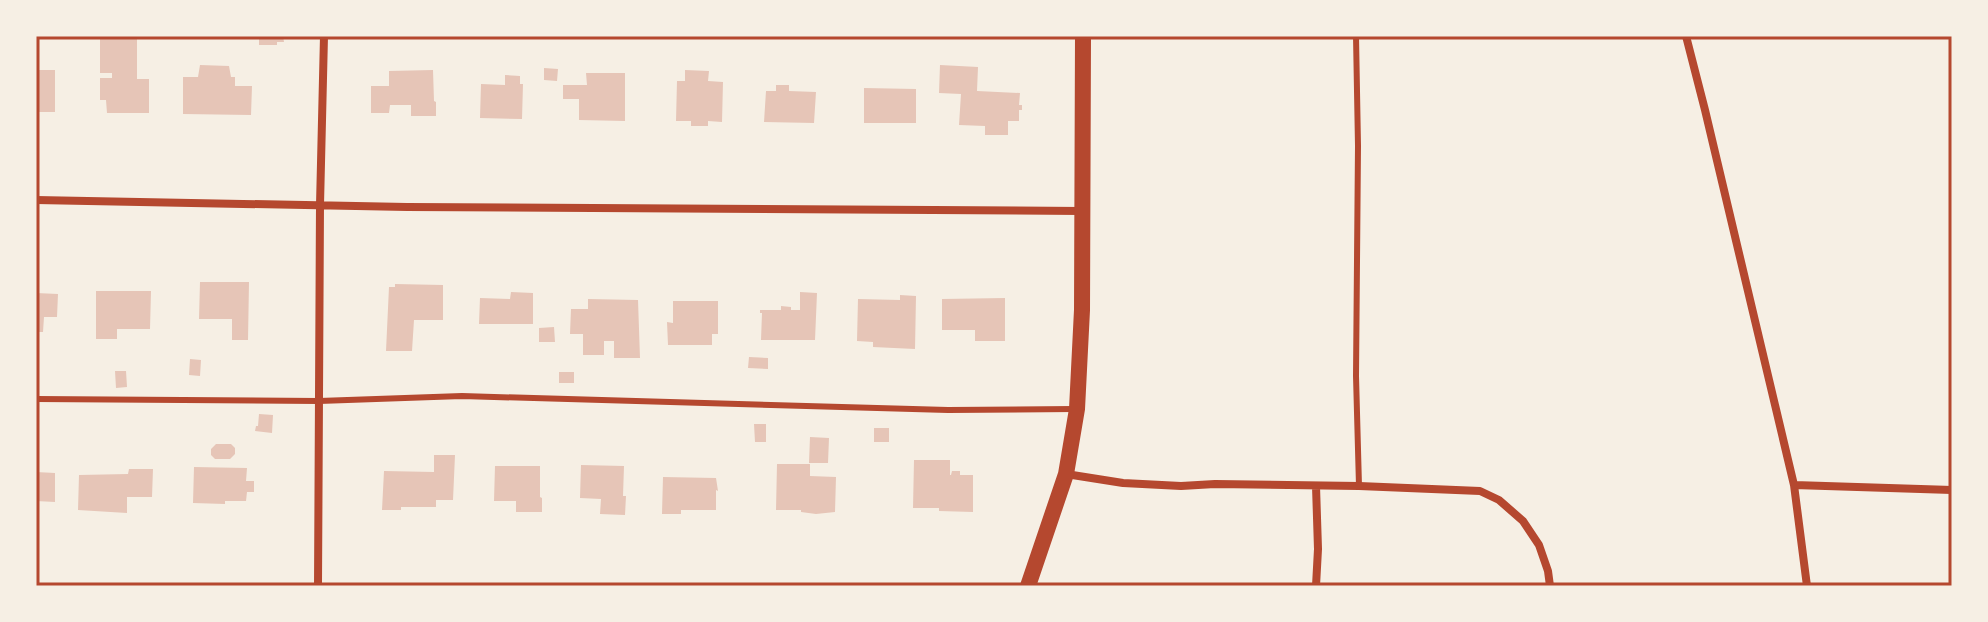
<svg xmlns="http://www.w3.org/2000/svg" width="1988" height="622" viewBox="0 0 1988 622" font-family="Georgia,serif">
<rect width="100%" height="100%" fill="#f6efe4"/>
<!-- building -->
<path fill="#e6c5b7" d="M 259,36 L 283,36 L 284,42 L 277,42 L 277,45 L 259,45 Z
M 100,38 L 137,39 L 137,79 L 149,79 L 149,113 L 107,113 L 106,100 L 100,100 L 100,78 L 112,78 L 112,73 L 100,73 Z
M 200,65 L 229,66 L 231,77 L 235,77 L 235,86 L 252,86 L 251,115 L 183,114 L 183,77 L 198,77 Z
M 940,65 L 978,67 L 977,91 L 1020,93 L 1019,105 L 1022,105 L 1022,110 L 1019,110 L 1019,121 L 1008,121 L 1008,135 L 985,135 L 985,126 L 959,125 L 961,94 L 939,93 Z
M 544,68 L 558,69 L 557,81 L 544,80 Z
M 36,70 L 55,70 L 55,112 L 36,112 Z
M 433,70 L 434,101 L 436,102 L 436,116 L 411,116 L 411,105 L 390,105 L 389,113 L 371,113 L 371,86 L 389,86 L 389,71 Z
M 685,70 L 709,71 L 708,81 L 723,82 L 722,122 L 708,121 L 708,126 L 691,126 L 691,121 L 676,121 L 677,81 L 685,81 Z
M 586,73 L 625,73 L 625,121 L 579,120 L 579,99 L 563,99 L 563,85 L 587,85 Z
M 505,75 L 520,76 L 520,84 L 523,84 L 522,119 L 480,118 L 481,84 L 505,85 Z
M 776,85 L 789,85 L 789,91 L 816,92 L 814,123 L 764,122 L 766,91 L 776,91 Z
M 864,88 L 916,89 L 916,123 L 864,123 Z
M 200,282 L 249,282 L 248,340 L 232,340 L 232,319 L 199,319 Z
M 395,284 L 443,285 L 443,320 L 414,320 L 412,351 L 386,351 L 389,287 L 395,287 Z
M 96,291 L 151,291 L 150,329 L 117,329 L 117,339 L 96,339 Z
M 511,292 L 533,293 L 533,324 L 479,324 L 480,298 L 510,299 Z
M 800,292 L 817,293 L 815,340 L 761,340 L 762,313 L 760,313 L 760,310 L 781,310 L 781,306 L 791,307 L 791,310 L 800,310 Z
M 36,293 L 58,294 L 57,317 L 44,317 L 43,332 L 36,332 Z
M 900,295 L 916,296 L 915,349 L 873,347 L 873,342 L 857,341 L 858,299 L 900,300 Z
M 1005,298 L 1005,341 L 975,341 L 975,330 L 942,330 L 942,299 Z
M 588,299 L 638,300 L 640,358 L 614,358 L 614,341 L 604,341 L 604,355 L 583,355 L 583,334 L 570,334 L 571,309 L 588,309 Z
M 673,301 L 718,301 L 718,334 L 712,334 L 712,345 L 668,345 L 667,322 L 673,323 Z
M 554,327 L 555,342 L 539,342 L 539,328 Z
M 749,357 L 768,358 L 768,369 L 748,368 Z
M 190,359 L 201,360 L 200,376 L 189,375 Z
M 115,371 L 126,371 L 127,387 L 116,388 Z
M 559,372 L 574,372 L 574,383 L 559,383 Z
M 259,414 L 273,415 L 272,433 L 255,431 L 256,426 L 258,426 Z
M 754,424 L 766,424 L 766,442 L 755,442 Z
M 874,428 L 889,428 L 889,442 L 874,442 Z
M 810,437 L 829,438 L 828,463 L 809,463 Z
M 216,444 L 231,444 L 235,448 L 235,454 L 230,459 L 215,459 L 211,455 L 211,449 Z
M 434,455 L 455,455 L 453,500 L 436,500 L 436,507 L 401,507 L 401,510 L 382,510 L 384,471 L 434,472 Z
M 914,460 L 950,460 L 950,475 L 951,475 L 952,471 L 960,471 L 960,475 L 973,475 L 973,512 L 939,511 L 939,508 L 913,508 Z
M 777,464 L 810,464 L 810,476 L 836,477 L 835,512 L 816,514 L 801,512 L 801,510 L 776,510 Z
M 581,465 L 624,466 L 623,496 L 626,496 L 625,515 L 600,514 L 601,499 L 580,498 Z
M 495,466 L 540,466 L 540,497 L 542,498 L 542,512 L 516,512 L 516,501 L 494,501 Z
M 194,467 L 247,468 L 246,481 L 254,481 L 254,492 L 247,492 L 246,501 L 225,501 L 225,504 L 193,503 Z
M 129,469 L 153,469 L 152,497 L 127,497 L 127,513 L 78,510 L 79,475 L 128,474 Z
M 36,472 L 55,473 L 55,502 L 36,501 Z
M 663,477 L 716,478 L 718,491 L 716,490 L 716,510 L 681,510 L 681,514 L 662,514 Z"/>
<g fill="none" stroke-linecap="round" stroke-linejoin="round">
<!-- service -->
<path stroke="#b5482f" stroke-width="6" d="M 1356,36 L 1358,146 L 1356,376 L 1359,486
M 36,399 L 319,401 L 462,396 L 948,410 L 1074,409"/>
<!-- minor -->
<path stroke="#b5482f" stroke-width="8" d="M 1686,36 L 1705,110 L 1794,485 L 1807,586
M 36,200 L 407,207 L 1082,211
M 1066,474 L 1123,483 L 1181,486 L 1215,484 L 1359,486 L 1480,491 L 1499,500 L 1523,521 L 1539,545 L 1548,571 L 1550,586
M 1794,485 L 1952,490
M 1316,486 L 1318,549 L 1316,586
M 318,586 L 320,205 L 324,36"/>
<!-- secondary -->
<path stroke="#b5482f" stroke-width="16" d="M 1028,586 L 1066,474 L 1077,409 L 1082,310 L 1083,36"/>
</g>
<!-- border -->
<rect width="1988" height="622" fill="none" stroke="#f6efe4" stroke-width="76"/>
<rect x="38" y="38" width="1912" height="546" fill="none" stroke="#b5482f" stroke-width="3"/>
</svg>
